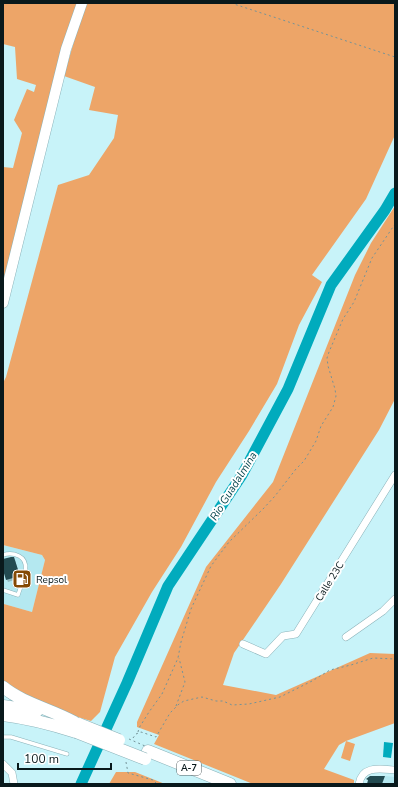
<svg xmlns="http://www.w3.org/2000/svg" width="398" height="787" viewBox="0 0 398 787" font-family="'Nunito Sans',sans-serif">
<rect width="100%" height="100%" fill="#c8f3f9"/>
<!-- built -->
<path fill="#b4e8f0" d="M 3,545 L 42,555 L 45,560 L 32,612 L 4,604 Z
M 385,776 L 395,777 L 395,784 L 382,784 Z"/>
<!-- green -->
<path fill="#eda568" d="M 3,3 L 77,3 L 3,284 L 3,167 L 13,168 L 22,133 L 14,120 L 27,89 L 34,92 L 36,85 L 17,79 L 15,47 L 3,44 Z
M 85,3 L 395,3 L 395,135 L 366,199 L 312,275 L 322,282 L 299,325 L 277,384 L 249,431 L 216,482 L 181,547 L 152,592 L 115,657 L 100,712 L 91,721 C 60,712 30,698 3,681 L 3,598 L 4,599 L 4,604 L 32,612 L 45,560 L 42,555 L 3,545 L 3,383 L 6,377 L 58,185 L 89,175 L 114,138 L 118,115 L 89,110 L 95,87 L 64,76 Z
M 395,206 L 395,399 L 379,430 L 281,584 L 234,653 L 223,685 L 276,695 L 370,653 L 395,654 L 395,723 L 346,741 L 355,744 L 350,761 L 341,758 L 346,741 L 339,745 L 324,769 L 354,780 L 354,784 L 253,784 L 154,744 L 159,735 L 137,727 L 137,722 L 206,567 L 273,482 L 355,275 L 371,243 Z
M 116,772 L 135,772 L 165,784 L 109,784 Z"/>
<!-- water -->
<path fill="#01abbd" d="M 384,742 L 393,743 L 391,758 L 383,757 Z"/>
<!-- shadow -->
<path fill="#0003" d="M 3,559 L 15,560 L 20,578 L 8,582 L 4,572 L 3,572 Z"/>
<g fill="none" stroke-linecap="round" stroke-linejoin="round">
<!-- river -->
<path stroke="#01abbd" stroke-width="11" d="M 81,784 L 127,683 L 168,586 L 242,475 L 288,389 L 331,285 L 385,210 L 395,193"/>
</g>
<!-- building -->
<path fill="#234b51" d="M 11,557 L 14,557 L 20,576 L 6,580 L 3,570 L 3,559 Z
M 370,776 L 385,776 L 382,784 L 367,784 L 368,780 L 366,779 Z"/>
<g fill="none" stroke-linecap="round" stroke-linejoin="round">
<defs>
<path id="service" d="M 3,555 C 9,553 13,553 19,556 C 33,563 21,584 18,595 L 3,590
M 3,737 L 11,737 L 67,754"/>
<path id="minor" d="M 346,637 L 383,611 L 395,599
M 243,644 L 266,654 L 283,636 L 296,634 L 395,475
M 3,764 L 12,773 L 14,784
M 359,784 C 362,765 381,769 395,770"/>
<path id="secondary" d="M 3,303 L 66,49 L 82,3"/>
<path id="trunk" d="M 3,687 C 24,704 51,709 74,722
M 3,706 L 37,711
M 3,715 C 28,718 51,724 76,732
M 148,751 L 230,784"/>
</defs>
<!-- service casing -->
<use href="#service" stroke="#8ab2b9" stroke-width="4.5"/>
<!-- minor casing -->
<use href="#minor" stroke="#8ab2b9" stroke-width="8"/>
<!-- secondary casing -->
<use href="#secondary" stroke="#8ab2b9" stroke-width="11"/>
<!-- trunk casing -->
<use href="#trunk" stroke="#8ab2b9" stroke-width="13"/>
<!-- path -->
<path stroke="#749398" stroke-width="1" stroke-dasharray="2 3" stroke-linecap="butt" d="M 231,3 L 395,57
M 176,706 L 185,682 L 179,658
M 138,732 L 139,728 L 149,712 L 162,694 L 178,658 L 181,642 L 191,609 L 211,566 L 229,542 L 263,509 L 275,496 L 296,469 L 304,461 L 316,441 L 321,426 L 333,407 L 336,396 L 335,389 L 328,366 L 327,358 L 329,352 L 343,319 L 354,302 L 372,258 L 395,224
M 133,738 L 136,734 L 141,732 L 156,737 L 170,713 L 179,704 L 184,701 L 202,697 L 216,701 L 223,701 L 232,705 L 249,704 L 280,697 L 312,681 L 330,670 L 351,665 L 373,658 L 395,659
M 126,762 L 128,773 L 153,780 L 157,784"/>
<!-- service -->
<use href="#service" stroke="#fff" stroke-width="3.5"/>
<!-- minor -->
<use href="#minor" stroke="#fff" stroke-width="7"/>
<!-- secondary -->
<use href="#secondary" stroke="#fff" stroke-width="10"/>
<!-- trunk -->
<use href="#trunk" stroke="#fff" stroke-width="12"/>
<defs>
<path id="trunk-bridge" d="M 79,724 L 119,740
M 76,732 L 145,759"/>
</defs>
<!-- trunk-bridge casing -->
<use href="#trunk-bridge" stroke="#8ab2b9" stroke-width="13" stroke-linecap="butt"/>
<!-- path-bridge -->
<path stroke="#749398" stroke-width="1" stroke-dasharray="2 3" stroke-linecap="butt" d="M 129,739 L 145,746"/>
<!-- trunk-bridge -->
<use href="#trunk-bridge" stroke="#fff" stroke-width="12"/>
</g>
<!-- icons -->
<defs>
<symbol id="fuel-square" viewBox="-11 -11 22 22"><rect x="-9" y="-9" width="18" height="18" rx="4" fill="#854904" stroke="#fff"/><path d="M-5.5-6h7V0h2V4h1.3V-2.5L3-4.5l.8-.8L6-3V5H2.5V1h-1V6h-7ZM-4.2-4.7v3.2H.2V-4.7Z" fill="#fff"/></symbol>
</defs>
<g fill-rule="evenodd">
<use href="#fuel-square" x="11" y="568" width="22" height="22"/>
</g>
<g text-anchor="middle" stroke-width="4" stroke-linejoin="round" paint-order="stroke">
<!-- shield labels -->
<rect fill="#fff" stroke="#535e60" stroke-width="1" x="177" y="761" width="24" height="14" rx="3"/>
<g font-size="9" font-weight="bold" fill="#09191c">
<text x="189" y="771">A-7</text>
</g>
<!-- poi labels -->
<g font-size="10" fill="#09191c" stroke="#fff" text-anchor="start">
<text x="36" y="583">Repsol</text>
</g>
<!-- street labels -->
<g font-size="10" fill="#09191c" stroke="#fff">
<text transform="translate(329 581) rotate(-58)" y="4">Calle 23C</text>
</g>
<!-- water labels -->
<g font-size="11" font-style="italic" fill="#06454c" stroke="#fff">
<text transform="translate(233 486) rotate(-58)" y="4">Rio Guadalmina</text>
</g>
</g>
<!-- border -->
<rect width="398" height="787" fill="none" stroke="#09191c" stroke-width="8"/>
<!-- scale -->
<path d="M18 763v6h93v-6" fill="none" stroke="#09191c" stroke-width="2"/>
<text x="24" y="763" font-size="12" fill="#09191c" stroke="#ffffff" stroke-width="3" paint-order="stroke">100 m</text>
</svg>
